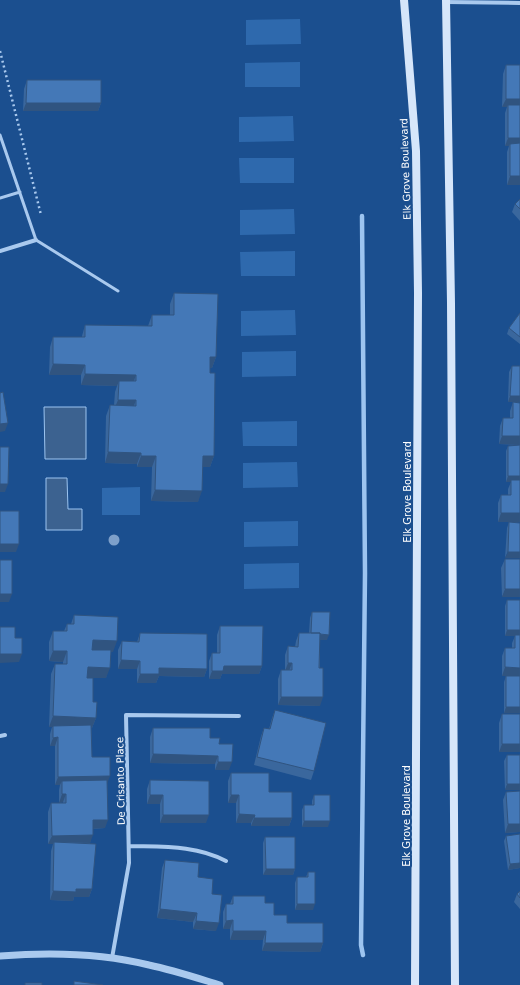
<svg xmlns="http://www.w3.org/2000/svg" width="520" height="985" viewBox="0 0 520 985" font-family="'DejaVu Sans',sans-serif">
<rect width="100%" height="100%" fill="#1b4f8f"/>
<!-- green -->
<path fill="#2e69ad" d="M 300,19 L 301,44 L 246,45 L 246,20 Z
M 300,62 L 300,87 L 245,87 L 245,63 Z
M 293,116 L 294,141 L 239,142 L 239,117 Z
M 239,158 L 294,158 L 294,183 L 240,183 Z
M 294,209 L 295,234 L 240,235 L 240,210 Z
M 295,251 L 295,276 L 241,276 L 240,252 Z
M 295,310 L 296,335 L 241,336 L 241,311 Z
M 296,351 L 296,376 L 242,377 L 242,352 Z
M 297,421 L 297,446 L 243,446 L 242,422 Z
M 297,462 L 298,487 L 243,488 L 243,463 Z
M 140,487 L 140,515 L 102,515 L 102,488 Z
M 298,521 L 298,546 L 244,547 L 244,522 Z
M 299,563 L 299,588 L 244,589 L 244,564 Z"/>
<!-- water -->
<path fill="#3c6290" stroke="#9cc4f0" d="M 44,407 L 86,407 L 86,459 L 45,459 Z
M 46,478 L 67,478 L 68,509 L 82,509 L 82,530 L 46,530 Z"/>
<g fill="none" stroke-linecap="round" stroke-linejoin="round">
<!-- stream -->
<path stroke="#9cc4f0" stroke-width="4.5" d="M 362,216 L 365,573 L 361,945 L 363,955"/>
<!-- path -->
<path stroke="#a9c9ee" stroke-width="2.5" stroke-dasharray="2 3" stroke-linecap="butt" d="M 0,51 L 41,215"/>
<!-- service -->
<path stroke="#a9c9ee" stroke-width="3" d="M 0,135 L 36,240 L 118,291
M 0,198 L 20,192"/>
<!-- minor -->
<path stroke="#a9c9ee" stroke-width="4" d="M 446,2 L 520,3
M 0,251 L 36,240
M 0,736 L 5,735
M 129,846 C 163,847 196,845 226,861
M 112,958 L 129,863 L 126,715 L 239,716"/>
<!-- tertiary -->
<path stroke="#a9c9ee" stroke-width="7" d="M 0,956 C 50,952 101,953 149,965 C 173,970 197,978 220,985"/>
<!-- secondary -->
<path stroke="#d6e6fa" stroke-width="8" d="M 404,0 L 416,151 L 418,293 L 415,985
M 446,0 L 451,303 L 455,985"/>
</g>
<!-- trees -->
<circle fill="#7ea0ca" cx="114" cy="540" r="5.5"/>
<!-- wall -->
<path fill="#3a679d" d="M 506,65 L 520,65 L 520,185 L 507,185 L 507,152 L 509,146 L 505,146 L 505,113 L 507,107 L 502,107 L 503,74 Z
M 27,80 L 101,103 L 98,111 L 23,111 L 24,89 Z
M 520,199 L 520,221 L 512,212 L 515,204 Z
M 174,293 L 216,357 L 212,368 L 210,368 L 210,373 L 214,456 L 210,467 L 203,467 L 198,502 L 151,501 L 152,467 L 137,467 L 137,464 L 105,463 L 106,416 L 110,405 L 114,405 L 115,392 L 117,386 L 81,385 L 81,375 L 49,375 L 50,347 L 53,337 L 82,337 L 82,336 L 85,325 L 148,326 L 152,315 L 170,315 L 170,304 Z
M 520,313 L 520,344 L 507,334 L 509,328 Z
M 512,366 L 520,366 L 520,402 L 508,402 L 509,372 Z
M 513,402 L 520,403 L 520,445 L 499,444 L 500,426 L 503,418 L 510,418 L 510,411 Z
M 508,446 L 520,522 L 498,522 L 498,503 L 501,495 L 508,495 L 508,489 L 511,482 L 506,482 L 506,451 Z
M 509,522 L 520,523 L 505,558 L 507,528 Z
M 505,559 L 520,559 L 502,597 L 501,568 Z
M 507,600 L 520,600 L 520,676 L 502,676 L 502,656 L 505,648 L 512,648 L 512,643 L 515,636 L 505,636 L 505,606 Z
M 312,612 L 327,640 L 320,640 L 320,706 L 278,705 L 278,679 L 281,670 L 285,670 L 285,655 L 288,646 L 295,647 L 296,641 L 299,633 L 309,633 L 310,618 Z
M 74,615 L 113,652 L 111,652 L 106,678 L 87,678 L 96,718 L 92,728 L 91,728 L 92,757 L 107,784 L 105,828 L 93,829 L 90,843 L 92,889 L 89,897 L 74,897 L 73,901 L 50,900 L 51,851 L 53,844 L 48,844 L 48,812 L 51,803 L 63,803 L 63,802 L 59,803 L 59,790 L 60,785 L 55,785 L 55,746 L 50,746 L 50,734 L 52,727 L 49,727 L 51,674 L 55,664 L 63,664 L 63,662 L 49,661 L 49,642 L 53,631 L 64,631 L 67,624 L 71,624 Z
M 220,626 L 262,666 L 259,674 L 222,674 L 220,679 L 209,679 L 209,661 L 212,653 L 217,653 L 217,635 Z
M 140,633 L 207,669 L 204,677 L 159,676 L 156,683 L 137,683 L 137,669 L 118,669 L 118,650 L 122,641 L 137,642 Z
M 506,676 L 520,676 L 520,713 L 504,713 L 504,682 Z
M 275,710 L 314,771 L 311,780 L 254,765 L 261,736 L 264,728 L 269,729 L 272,718 Z
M 502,714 L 520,714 L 520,752 L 499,752 L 499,723 Z
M 153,728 L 210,738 L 219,744 L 229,770 L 215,770 L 215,764 L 150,763 L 150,737 Z
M 507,755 L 520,755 L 505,790 L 504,761 Z
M 231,773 L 269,792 L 292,818 L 289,826 L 251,826 L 251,823 L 236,823 L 236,803 L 228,803 L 228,781 Z
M 150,780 L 206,823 L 160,823 L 160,804 L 147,804 L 147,789 Z
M 506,792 L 520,832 L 505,833 L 503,800 Z
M 314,795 L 328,827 L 302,827 L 302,810 L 304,805 L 312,805 L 312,801 Z
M 506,836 L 520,868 L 508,870 L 504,841 Z
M 265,837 L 295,869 L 293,875 L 263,875 L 263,843 Z
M 165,860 L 198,877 L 212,894 L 216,931 L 193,929 L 193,922 L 157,918 L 162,868 Z
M 308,872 L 313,910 L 295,910 L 295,883 L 297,877 L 306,877 Z
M 520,891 L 520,909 L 514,902 L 517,894 Z
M 233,896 L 265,903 L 274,915 L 323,943 L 320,952 L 262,951 L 263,940 L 230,940 L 230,929 L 223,929 L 223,912 L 226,904 L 230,904 Z"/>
<!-- shaded-wall -->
<path fill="#305480" d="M 506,99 L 520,99 L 520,107 L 508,105 L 507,107 L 502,107 Z
M 26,103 L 101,103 L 98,111 L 23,111 Z
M 508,138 L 520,138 L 520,146 L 510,144 L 509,146 L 505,146 Z
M 510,176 L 520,176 L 520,185 L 507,185 Z
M 210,357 L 216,357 L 212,368 L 206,368 Z
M 53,364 L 85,365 L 81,375 L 49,375 Z
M 85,374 L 136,375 L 132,386 L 119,381 L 117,386 L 81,385 Z
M 510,396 L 520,396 L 520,402 L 508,402 Z
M 118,400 L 136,400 L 132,411 L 114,410 Z
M 8,423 L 5,431 L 0,432 L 0,424 Z
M 502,436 L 520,436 L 520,445 L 499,444 Z
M 108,452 L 141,453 L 137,464 L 105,463 Z
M 141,456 L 156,456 L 152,467 L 137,467 Z
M 203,456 L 214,456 L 210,467 L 199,467 Z
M 508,476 L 520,476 L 520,482 L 511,480 L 511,482 L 506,482 Z
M 0,484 L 8,484 L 5,492 L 0,492 Z
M 155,490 L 202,491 L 198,502 L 151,501 Z
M 501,513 L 520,513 L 520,522 L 498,522 Z
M 0,544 L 19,544 L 16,552 L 0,552 Z
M 508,552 L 520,552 L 520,558 L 505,558 Z
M 505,589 L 520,589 L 520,597 L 502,597 Z
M 0,594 L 12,594 L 9,602 L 0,602 Z
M 507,630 L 520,630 L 520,636 L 505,636 Z
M 311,634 L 329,635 L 327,640 L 309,640 Z
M 93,640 L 117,641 L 113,652 L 89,651 Z
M 53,651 L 67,651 L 63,662 L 49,661 Z
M 0,654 L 22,654 L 19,662 L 0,663 Z
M 121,660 L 140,661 L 137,669 L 118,669 Z
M 288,663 L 292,663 L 289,671 L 285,671 Z
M 224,666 L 262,666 L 259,674 L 222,674 L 220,679 L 209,679 L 212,671 Z
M 88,667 L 110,668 L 106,678 L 84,678 Z
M 505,667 L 520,668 L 520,676 L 502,676 Z
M 159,668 L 207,669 L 204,677 L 159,676 L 156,683 L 137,683 L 140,674 Z
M 281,697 L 323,697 L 320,706 L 278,705 Z
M 506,707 L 520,707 L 520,713 L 504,713 Z
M 53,716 L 96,718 L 92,728 L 49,727 Z
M 58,737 L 55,746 L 50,746 L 53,738 Z
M 502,744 L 520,744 L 520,752 L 499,752 Z
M 153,754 L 218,756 L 215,764 L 150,763 Z
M 218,762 L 232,762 L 229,770 L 215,770 Z
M 110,776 L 107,784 L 62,781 L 60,785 L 55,785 L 58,777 Z
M 507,784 L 520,784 L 520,790 L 505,790 Z
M 62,794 L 66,794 L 63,802 L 59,803 Z
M 150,795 L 163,795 L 160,804 L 147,804 Z
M 231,795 L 239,795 L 236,803 L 228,803 Z
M 239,814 L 255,815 L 251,823 L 236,823 Z
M 163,815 L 209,815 L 206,823 L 160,823 Z
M 254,818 L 292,818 L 289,826 L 251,826 Z
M 93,820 L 108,820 L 105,828 L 90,829 Z
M 304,821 L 330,821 L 328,827 L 302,827 Z
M 508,824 L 520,824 L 520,832 L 505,833 Z
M 93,835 L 90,843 L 54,842 L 53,844 L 48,844 L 52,836 Z
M 520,863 L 520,868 L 508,870 L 510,864 Z
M 266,869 L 295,869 L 293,875 L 263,875 Z
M 76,889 L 92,889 L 89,897 L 74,897 L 73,901 L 50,900 L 53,891 Z
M 297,904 L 315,904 L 313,910 L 295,910 Z
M 160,909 L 197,913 L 193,922 L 157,918 Z
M 233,920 L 230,929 L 223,929 L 226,921 Z
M 196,921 L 219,923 L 216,931 L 193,929 Z
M 233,931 L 266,931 L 263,940 L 230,940 Z
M 265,943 L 323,943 L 320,952 L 262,951 Z"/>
<!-- building -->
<path fill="#4478b7" stroke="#305480" d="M 506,65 L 520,65 L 520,99 L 506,99 Z
M 27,80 L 101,80 L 101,103 L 26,103 Z
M 508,105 L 520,105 L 520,138 L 508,138 Z
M 520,143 L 520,176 L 510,176 L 510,144 Z
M 520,199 L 520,209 L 515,204 Z
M 174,293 L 218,294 L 216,357 L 210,357 L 210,373 L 215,373 L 214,456 L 203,456 L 202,491 L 155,490 L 156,456 L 141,456 L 141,453 L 108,452 L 110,405 L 136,406 L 136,400 L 118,400 L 119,381 L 136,381 L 136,375 L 85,374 L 85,365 L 53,364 L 53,337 L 85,337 L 85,325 L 152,326 L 152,315 L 174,315 Z
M 520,313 L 520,337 L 509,328 Z
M 512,366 L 520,366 L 520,396 L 510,396 Z
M 3,392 L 8,423 L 0,424 L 0,393 Z
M 513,402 L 520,403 L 520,436 L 502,436 L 503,418 L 513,418 Z
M 520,445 L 520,476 L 508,476 L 508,446 Z
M 0,447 L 9,447 L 8,484 L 0,484 Z
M 511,480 L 520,480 L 520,513 L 501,513 L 501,495 L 511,495 Z
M 0,511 L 19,511 L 19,544 L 0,544 Z
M 509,522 L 520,523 L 520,552 L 508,552 Z
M 505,559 L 520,559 L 520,589 L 505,589 Z
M 0,560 L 12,560 L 12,594 L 0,594 Z
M 507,600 L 520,600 L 520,630 L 507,630 Z
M 312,612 L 330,612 L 329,635 L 320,634 L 320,633 L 311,633 Z
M 74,615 L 118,617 L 117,641 L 93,640 L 92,650 L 111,650 L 110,668 L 88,667 L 87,678 L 93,678 L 93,702 L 97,702 L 96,718 L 53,716 L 55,664 L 67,664 L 67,651 L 53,651 L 53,631 L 67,631 L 67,624 L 74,624 Z
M 220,626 L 263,626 L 262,666 L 224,666 L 223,671 L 212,671 L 212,653 L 220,653 Z
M 0,627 L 15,627 L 15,638 L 22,638 L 22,654 L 0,654 Z
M 140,633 L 207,634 L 207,669 L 159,668 L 159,674 L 140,674 L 140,661 L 121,660 L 122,641 L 139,642 Z
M 299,633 L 320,633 L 319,668 L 323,668 L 323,697 L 281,697 L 281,670 L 292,670 L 292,663 L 288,663 L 288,646 L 298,647 Z
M 515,635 L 520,635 L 520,668 L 505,667 L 505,648 L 515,648 Z
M 506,676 L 520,676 L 520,707 L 506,707 Z
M 275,710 L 326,723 L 314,771 L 257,757 L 264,728 L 270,729 Z
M 502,714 L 520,714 L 520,744 L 502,744 Z
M 91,725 L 92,757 L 110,757 L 110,776 L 58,777 L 58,737 L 53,738 L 53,726 Z
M 153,728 L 210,728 L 210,738 L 220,738 L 219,744 L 233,744 L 232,762 L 218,762 L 218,756 L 153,754 Z
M 507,755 L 520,755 L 520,784 L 507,784 Z
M 231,773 L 269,773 L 269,792 L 292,792 L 292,818 L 254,818 L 255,815 L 239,814 L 239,795 L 231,795 Z
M 107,780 L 108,820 L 93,820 L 93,835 L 52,836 L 51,803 L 66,803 L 66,794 L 62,794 L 62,781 Z
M 150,780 L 209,781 L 209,815 L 163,815 L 163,795 L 150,795 Z
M 520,791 L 520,824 L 508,824 L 506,792 Z
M 314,795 L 330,795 L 330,821 L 304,821 L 304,805 L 314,805 Z
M 520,834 L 520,863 L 510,864 L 506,836 Z
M 265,837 L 295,837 L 295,869 L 266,869 Z
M 54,842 L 96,844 L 92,889 L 76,889 L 76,892 L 53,891 Z
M 165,860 L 199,863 L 198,877 L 213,879 L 212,894 L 222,895 L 219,923 L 196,921 L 197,913 L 160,909 Z
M 308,872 L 315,872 L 315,904 L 297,904 L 297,877 L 308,877 Z
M 520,891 L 520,898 L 517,894 Z
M 233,896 L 265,896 L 265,903 L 274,903 L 274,915 L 287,915 L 287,923 L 323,923 L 323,943 L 265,943 L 266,931 L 233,931 L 233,920 L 226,921 L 226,904 L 233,904 Z
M 74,981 L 103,985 L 74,985 Z
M 25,983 L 42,983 L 42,985 L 25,985 Z"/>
<g text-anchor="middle" stroke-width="4" stroke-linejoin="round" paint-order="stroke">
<!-- street labels -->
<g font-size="10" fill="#fff" stroke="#1b4f8f">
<text transform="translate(405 169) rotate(-92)" y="4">Elk Grove Boulevard</text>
<text transform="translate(407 492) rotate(-90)" y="4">Elk Grove Boulevard</text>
<text transform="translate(120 781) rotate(-91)" y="4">De Crisanto Place</text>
<text transform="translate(406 816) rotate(-90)" y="4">Elk Grove Boulevard</text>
</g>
</g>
</svg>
